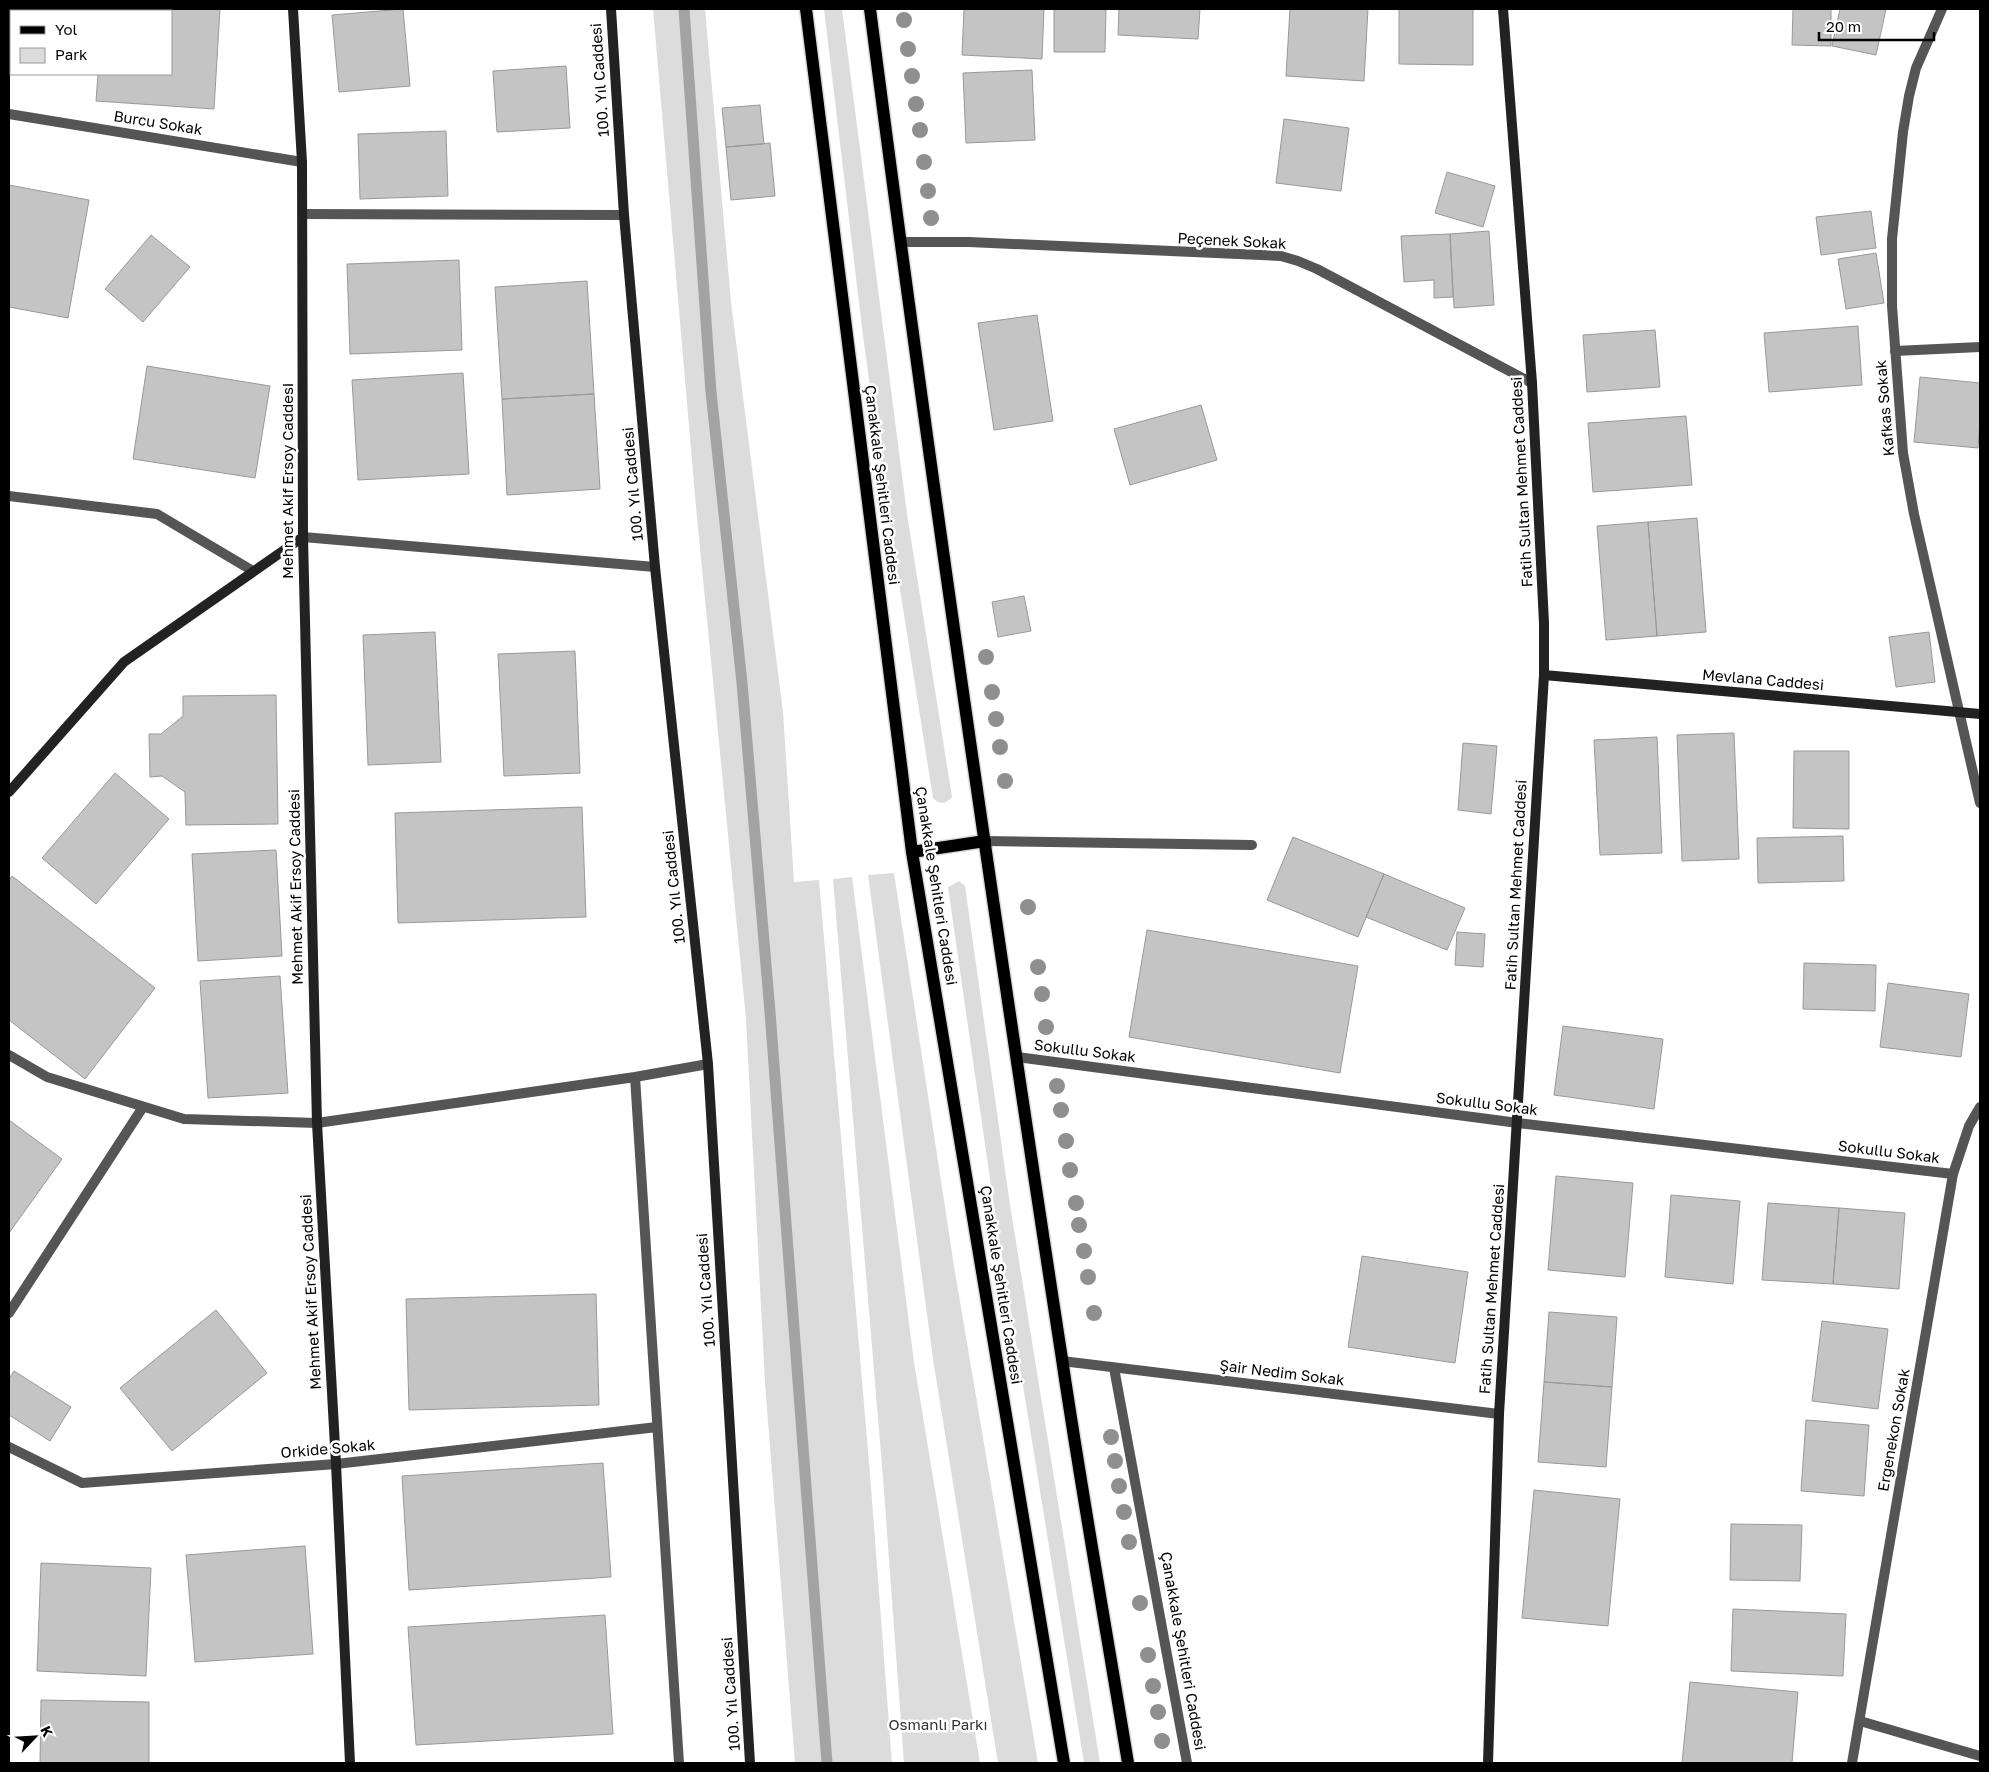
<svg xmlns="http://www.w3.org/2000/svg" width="1989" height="1772" viewBox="0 0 1989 1772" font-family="'Golos Text',sans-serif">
<rect width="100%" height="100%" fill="#fff"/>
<!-- green -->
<path fill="#dcdcdc" d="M 653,9 L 705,9 L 731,302 L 783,712 L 794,882 L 819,880 L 870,1474 L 892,1763 L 795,1763 L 765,1383 L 746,1019 L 696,507 Z
M 824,9 L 842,9 L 907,514 L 952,797 C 947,804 939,805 933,798 L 887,507 L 863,336 Z
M 894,873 L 954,1266 L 1038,1763 L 998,1763 L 933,1359 L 868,875 Z
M 852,877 L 914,1362 L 980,1763 L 904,1763 L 883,1478 L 833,879 Z
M 959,881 L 965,886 L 1010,1205 L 1100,1763 L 1084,1763 L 993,1200 L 948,887 Z"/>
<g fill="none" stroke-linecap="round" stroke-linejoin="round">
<!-- stream -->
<path stroke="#a3a3a3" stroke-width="11" d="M 684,9 L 711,392 L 742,683 L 770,1012 L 827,1763"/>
</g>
<!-- building -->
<path fill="#c4c4c4" stroke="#999" d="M 102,9 L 220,9 L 214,109 L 96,101 L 98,74 L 171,74 L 171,11 L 102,11 Z
M 403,9 L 410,86 L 339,92 L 332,15 Z
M 964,9 L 1044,9 L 1042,59 L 962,55 Z
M 1054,9 L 1106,9 L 1105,52 L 1054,52 Z
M 1119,9 L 1200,9 L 1198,39 L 1118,35 Z
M 1290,9 L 1368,9 L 1364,81 L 1286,76 Z
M 1399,9 L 1473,9 L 1473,65 L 1399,64 Z
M 1793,9 L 1831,9 L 1831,46 L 1792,45 Z
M 1840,9 L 1886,9 L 1876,55 L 1832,46 Z
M 566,66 L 570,128 L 497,132 L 493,71 Z
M 1032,70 L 1035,140 L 966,143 L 963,73 Z
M 760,105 L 764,144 L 726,147 L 722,108 Z
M 1284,119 L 1349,128 L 1341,191 L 1276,183 Z
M 446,131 L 448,196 L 360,199 L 358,134 Z
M 770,143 L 775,196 L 731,200 L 726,147 Z
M 1447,172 L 1495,186 L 1483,227 L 1435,213 Z
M 9,185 L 89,200 L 68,318 L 9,307 Z
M 1871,211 L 1876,248 L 1821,255 L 1816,217 Z
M 1489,231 L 1494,305 L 1454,308 L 1450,234 Z
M 1450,234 L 1453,297 L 1434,298 L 1434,280 L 1404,282 L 1401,236 Z
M 151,235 L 190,267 L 143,322 L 105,289 Z
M 1876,253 L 1884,303 L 1846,309 L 1838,259 Z
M 459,260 L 462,350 L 350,354 L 347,264 Z
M 587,281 L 594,394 L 502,399 L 495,287 Z
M 1037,315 L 1053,421 L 994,430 L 978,323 Z
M 1858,326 L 1862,385 L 1769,392 L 1764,333 Z
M 1655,330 L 1660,387 L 1587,392 L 1583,335 Z
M 147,366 L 270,386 L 255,478 L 133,459 Z
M 463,373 L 469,474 L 358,480 L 352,380 Z
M 1920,377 L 1980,383 L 1980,419 L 1978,448 L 1914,442 Z
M 594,394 L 600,489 L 507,495 L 502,399 Z
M 1201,405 L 1217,460 L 1130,485 L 1114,429 Z
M 1686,416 L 1692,485 L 1593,492 L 1588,423 Z
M 1697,518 L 1706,632 L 1657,636 L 1648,522 Z
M 1648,522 L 1657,636 L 1606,640 L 1597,526 Z
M 1024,596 L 1031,631 L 998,637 L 992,602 Z
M 435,632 L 441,762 L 368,765 L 363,635 Z
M 1929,632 L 1935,682 L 1896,687 L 1889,637 Z
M 575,651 L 580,773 L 504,776 L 498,654 Z
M 276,695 L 278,824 L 186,825 L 185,792 L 162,776 L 150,777 L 149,734 L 161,734 L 183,716 L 183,696 Z
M 1734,733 L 1739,859 L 1682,861 L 1677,735 Z
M 1657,737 L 1662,853 L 1600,855 L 1594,740 Z
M 1463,743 L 1497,746 L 1491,814 L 1458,810 Z
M 1794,751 L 1849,751 L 1849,829 L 1793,828 Z
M 115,773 L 169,819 L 96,904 L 42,858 Z
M 582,807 L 586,917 L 398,923 L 395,813 Z
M 1843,836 L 1844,881 L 1758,883 L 1757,838 Z
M 1293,837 L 1384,874 L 1358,937 L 1267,900 Z
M 276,850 L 282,956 L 198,961 L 192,854 Z
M 1384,874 L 1465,908 L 1447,950 L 1366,917 Z
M 12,876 L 155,988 L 85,1079 L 9,1020 L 9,880 Z
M 1147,930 L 1358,966 L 1340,1073 L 1129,1037 Z
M 1457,932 L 1485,934 L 1483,967 L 1455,965 Z
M 1804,963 L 1876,965 L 1875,1011 L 1803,1009 Z
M 280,976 L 288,1093 L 208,1098 L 200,981 Z
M 1888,983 L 1969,994 L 1961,1057 L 1880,1047 Z
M 1563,1026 L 1663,1039 L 1654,1109 L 1554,1095 Z
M 9,1120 L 62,1159 L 9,1233 Z
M 1556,1176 L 1633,1183 L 1625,1277 L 1548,1270 Z
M 1671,1195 L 1740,1201 L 1733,1284 L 1665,1277 Z
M 1768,1203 L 1839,1208 L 1833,1284 L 1762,1280 Z
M 1839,1208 L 1905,1213 L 1899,1289 L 1833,1284 Z
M 1362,1256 L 1468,1272 L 1455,1363 L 1348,1347 Z
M 596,1294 L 599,1405 L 409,1410 L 406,1299 Z
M 216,1310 L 267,1373 L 172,1451 L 120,1388 Z
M 1549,1312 L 1617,1317 L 1612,1387 L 1544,1382 Z
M 1822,1321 L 1888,1329 L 1878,1409 L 1812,1401 Z
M 14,1371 L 71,1407 L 50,1441 L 9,1415 L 9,1379 Z
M 1544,1382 L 1612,1387 L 1606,1467 L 1538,1462 Z
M 1806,1420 L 1869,1425 L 1864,1496 L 1801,1491 Z
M 603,1463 L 611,1577 L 409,1590 L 402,1476 Z
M 1534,1490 L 1620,1499 L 1608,1626 L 1522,1618 Z
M 1731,1524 L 1802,1525 L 1800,1581 L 1730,1580 Z
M 305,1546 L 313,1654 L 195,1662 L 186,1555 Z
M 41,1563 L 151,1568 L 146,1676 L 37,1671 Z
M 1733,1609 L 1846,1614 L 1843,1676 L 1731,1671 Z
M 605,1615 L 613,1734 L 416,1745 L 408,1627 Z
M 1690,1682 L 1798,1692 L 1792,1763 L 1682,1763 Z
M 41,1700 L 149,1702 L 149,1763 L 40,1763 Z"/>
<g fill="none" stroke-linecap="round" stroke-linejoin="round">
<defs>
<path id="primary" d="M 806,9 L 912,852 L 1064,1763
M 870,9 C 928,459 993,910 1062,1359 C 1082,1494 1106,1628 1128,1763
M 912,852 L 985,841"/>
</defs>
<!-- primary casing -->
<use href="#primary" stroke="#dbdbdb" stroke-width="15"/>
<!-- lane -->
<path stroke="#555" stroke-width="10" d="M 1895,351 L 1980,347
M 9,496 L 157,514 L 253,571
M 985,841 L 1252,845
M 1860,1721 L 1980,1756"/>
<!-- street -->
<path stroke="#555" stroke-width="10" d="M 1942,9 L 1916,68 L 1909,96 L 1903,132 L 1892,239 L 1892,306 L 1903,453 L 1914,514 L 1980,803
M 9,114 L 302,162
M 303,214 L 624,215
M 900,242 L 969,242 L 1281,256 L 1298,261 L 1317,269 L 1532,383
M 303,537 L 655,567
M 9,1055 L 47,1077 L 184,1119 L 317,1123 L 635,1077 L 708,1064
M 1017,1057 L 1518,1123 L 1953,1174
M 635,1077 L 679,1763
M 9,1313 L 143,1107
M 1062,1361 L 1499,1414
M 1114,1368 L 1187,1763
M 9,1447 L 82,1483 L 336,1464 L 657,1427
M 1852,1763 L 1953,1174 L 1969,1126 L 1980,1107"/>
<!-- secondary -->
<path stroke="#222" stroke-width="10" d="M 293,9 L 302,162 L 303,537 L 317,1123 L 336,1464 L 350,1763
M 611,9 L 624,215 L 655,567 L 708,1064 L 750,1763
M 1544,675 L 1980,714
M 9,792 L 124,662 L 303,537
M 1488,1763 L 1499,1414 L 1544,675 L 1544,623 L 1532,383 L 1503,9"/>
<!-- primary -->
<use href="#primary" stroke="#000" stroke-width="12"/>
</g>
<!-- trees -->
<g fill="#8f8f8f">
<circle cx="904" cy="20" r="8"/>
<circle cx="908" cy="49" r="8"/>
<circle cx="912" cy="76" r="8"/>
<circle cx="916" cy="104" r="8"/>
<circle cx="920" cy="130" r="8"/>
<circle cx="924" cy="162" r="8"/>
<circle cx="928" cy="191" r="8"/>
<circle cx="931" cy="218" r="8"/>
<circle cx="986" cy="657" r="8"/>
<circle cx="992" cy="692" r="8"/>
<circle cx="996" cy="719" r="8"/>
<circle cx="1000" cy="747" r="8"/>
<circle cx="1005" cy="781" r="8"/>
<circle cx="1028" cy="907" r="8"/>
<circle cx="1038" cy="967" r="8"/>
<circle cx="1042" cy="994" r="8"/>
<circle cx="1046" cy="1027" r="8"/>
<circle cx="1057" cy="1086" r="8"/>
<circle cx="1061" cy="1110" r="8"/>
<circle cx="1066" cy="1141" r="8"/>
<circle cx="1070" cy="1170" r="8"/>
<circle cx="1076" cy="1203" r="8"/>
<circle cx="1079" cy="1225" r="8"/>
<circle cx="1084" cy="1251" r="8"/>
<circle cx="1088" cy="1277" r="8"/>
<circle cx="1094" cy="1313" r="8"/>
<circle cx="1111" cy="1437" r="8"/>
<circle cx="1115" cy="1461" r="8"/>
<circle cx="1119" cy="1486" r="8"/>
<circle cx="1124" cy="1512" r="8"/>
<circle cx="1129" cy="1542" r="8"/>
<circle cx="1140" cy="1603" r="8"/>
<circle cx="1148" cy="1655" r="8"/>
<circle cx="1153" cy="1686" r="8"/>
<circle cx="1158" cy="1712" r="8"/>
<circle cx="1162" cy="1741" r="8"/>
</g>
<g text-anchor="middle" stroke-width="5" stroke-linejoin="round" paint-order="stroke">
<!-- street labels -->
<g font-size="15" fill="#000" stroke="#fff">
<text transform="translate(600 80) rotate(-94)" y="5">100. Yıl Caddesi</text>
<text transform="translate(158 123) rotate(9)" y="5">Burcu Sokak</text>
<text transform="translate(1232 241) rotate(3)" y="5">Peçenek Sokak</text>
<text transform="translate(1885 408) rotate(-95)" y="5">Kafkas Sokak</text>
<text transform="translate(288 481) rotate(-90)" y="5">Mehmet Akif Ersoy Caddesi</text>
<text transform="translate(1522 482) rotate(-93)" y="5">Fatih Sultan Mehmet Caddesi</text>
<text transform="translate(633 484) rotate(-95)" y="5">100. Yıl Caddesi</text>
<text transform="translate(882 485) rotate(83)" y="5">Çanakkale Şehitleri Caddesi</text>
<text transform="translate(1763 680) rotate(5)" y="5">Mevlana Caddesi</text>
<text transform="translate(1516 885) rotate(-87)" y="5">Fatih Sultan Mehmet Caddesi</text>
<text transform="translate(936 886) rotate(81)" y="5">Çanakkale Şehitleri Caddesi</text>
<text transform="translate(296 887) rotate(-91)" y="5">Mehmet Akif Ersoy Caddesi</text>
<text transform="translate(674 887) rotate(-96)" y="5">100. Yıl Caddesi</text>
<text transform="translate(1085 1051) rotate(7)" y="5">Sokullu Sokak</text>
<text transform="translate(1487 1104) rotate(7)" y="5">Sokullu Sokak</text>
<text transform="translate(1889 1152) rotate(7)" y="5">Sokullu Sokak</text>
<text transform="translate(1001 1285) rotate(81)" y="5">Çanakkale Şehitleri Caddesi</text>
<text transform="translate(1492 1289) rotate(-86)" y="5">Fatih Sultan Mehmet Caddesi</text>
<text transform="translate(706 1290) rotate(-94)" y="5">100. Yıl Caddesi</text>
<text transform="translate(311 1292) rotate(-93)" y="5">Mehmet Akif Ersoy Caddesi</text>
<text transform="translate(1282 1373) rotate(7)" y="5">Şair Nedim Sokak</text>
<text transform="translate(1894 1430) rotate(-80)" y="5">Ergenekon Sokak</text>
<text transform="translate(328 1449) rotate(-5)" y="5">Orkide Sokak</text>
<text transform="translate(1183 1651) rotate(80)" y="5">Çanakkale Şehitleri Caddesi</text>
<text transform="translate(731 1694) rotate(-94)" y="5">100. Yıl Caddesi</text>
</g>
<!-- park labels -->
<g font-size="15" fill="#333" stroke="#fff">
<text x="938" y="1730">Osmanlı Parkı</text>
</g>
</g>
<!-- border -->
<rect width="1989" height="1772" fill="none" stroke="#000000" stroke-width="20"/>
<!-- legend -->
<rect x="10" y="10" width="162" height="65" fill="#ffffff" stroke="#999999"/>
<rect x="20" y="26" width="25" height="8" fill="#000000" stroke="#999999"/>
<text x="55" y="35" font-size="15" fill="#000000">Yol</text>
<rect x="20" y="48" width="25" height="15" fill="#dcdcdc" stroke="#999999"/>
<text x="55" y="60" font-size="15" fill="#000000">Park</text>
<!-- north arrow -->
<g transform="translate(35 1737) rotate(65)" stroke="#ffffff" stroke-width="4" paint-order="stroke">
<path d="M0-4L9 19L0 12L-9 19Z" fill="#000000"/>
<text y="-8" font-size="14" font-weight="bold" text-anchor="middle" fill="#000000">K</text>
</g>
<!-- scale -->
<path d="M1819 32v8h115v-8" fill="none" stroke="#000000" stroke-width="2.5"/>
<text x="1826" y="32" font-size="15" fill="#000000" stroke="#ffffff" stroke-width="4" paint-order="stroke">20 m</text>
</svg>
